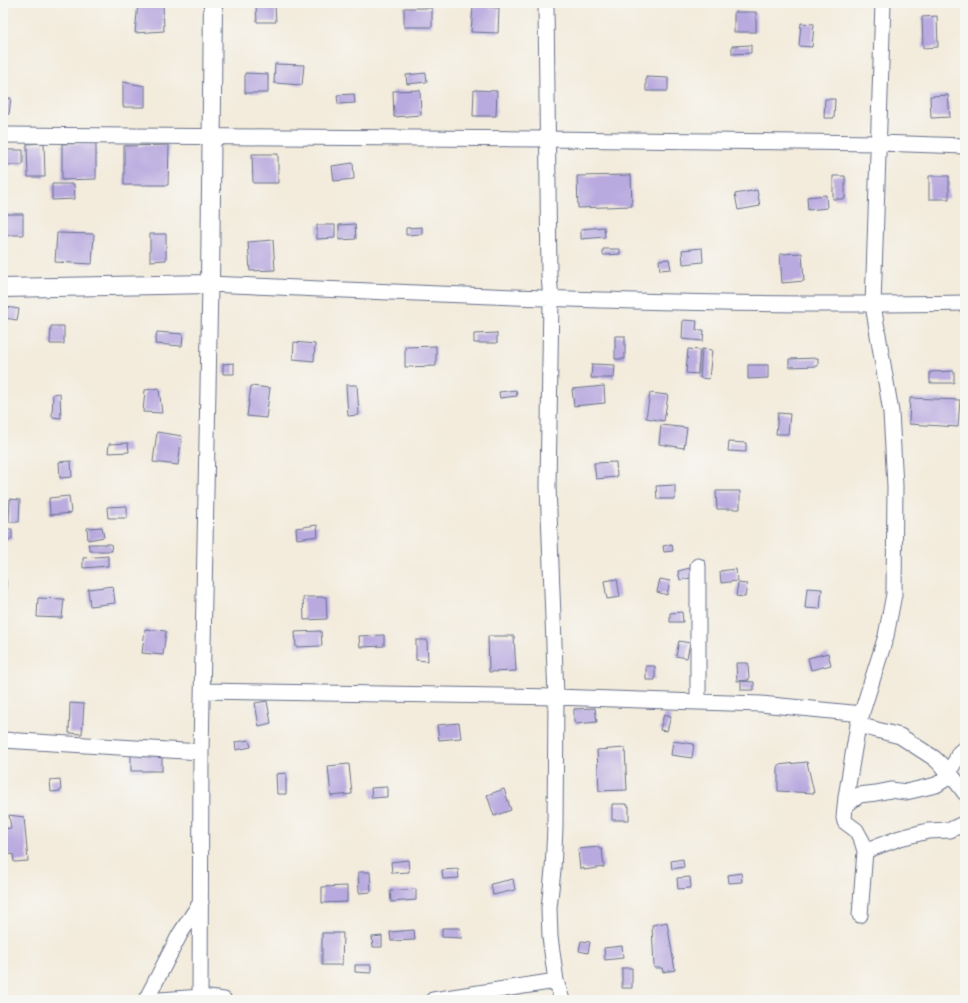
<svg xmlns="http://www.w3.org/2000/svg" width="968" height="1003" viewBox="0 0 968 1003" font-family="'Playpen Sans',sans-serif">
<rect width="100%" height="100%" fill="#f6f6f2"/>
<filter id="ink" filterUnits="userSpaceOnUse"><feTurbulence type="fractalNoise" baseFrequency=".025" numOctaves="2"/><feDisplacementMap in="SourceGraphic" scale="8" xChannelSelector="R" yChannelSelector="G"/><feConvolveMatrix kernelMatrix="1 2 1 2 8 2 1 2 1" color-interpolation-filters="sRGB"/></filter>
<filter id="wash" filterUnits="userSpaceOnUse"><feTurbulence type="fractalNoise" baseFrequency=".012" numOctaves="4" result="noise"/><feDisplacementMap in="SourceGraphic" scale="16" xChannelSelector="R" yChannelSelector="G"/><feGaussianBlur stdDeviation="0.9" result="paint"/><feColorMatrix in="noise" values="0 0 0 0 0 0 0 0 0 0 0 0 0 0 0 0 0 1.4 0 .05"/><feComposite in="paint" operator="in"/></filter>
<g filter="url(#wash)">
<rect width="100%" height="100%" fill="#f3ebdb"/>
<g id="blocks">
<!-- building -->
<path fill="#b8a9df" d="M 138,3 L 163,3 L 164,31 L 135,33 Z
M 275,5 L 276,22 L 257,22 L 256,6 Z
M 473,6 L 499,8 L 498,33 L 471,32 Z
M 404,8 L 432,8 L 432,27 L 404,27 Z
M 734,12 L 756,12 L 756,32 L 734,32 Z
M 937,16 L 938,47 L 923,48 L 922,17 Z
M 801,23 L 814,24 L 812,47 L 799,46 Z
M 751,45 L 751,53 L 732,54 L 732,46 Z
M 275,64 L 304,65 L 302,85 L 274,83 Z
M 245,73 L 268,74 L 268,93 L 245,93 Z
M 426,73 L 427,82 L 407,84 L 406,75 Z
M 646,77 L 668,78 L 668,91 L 646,91 Z
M 123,82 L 145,86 L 145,107 L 123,107 Z
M 420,90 L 421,115 L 394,117 L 393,91 Z
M 474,90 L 497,91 L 496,116 L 473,116 Z
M 354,94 L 355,103 L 338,104 L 337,95 Z
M 948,95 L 950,117 L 931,118 L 930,96 Z
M 11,98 L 9,114 L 3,115 L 3,99 Z
M 825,99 L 835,99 L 834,118 L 824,118 Z
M 44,143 L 45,177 L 28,177 L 27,144 Z
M 96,143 L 96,179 L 62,180 L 62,144 Z
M 169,145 L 168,185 L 124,185 L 124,146 Z
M 3,150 L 23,150 L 23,165 L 3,165 Z
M 252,154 L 278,154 L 278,183 L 253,183 Z
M 353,163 L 354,179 L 334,181 L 332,166 Z
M 631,175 L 632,206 L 578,208 L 577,176 Z
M 833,176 L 845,176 L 845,199 L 833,199 Z
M 929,176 L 949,176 L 949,199 L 929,199 Z
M 52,184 L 74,184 L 75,199 L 52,200 Z
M 757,190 L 760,206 L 738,210 L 735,194 Z
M 826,195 L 827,208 L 808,210 L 807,197 Z
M 3,214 L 23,214 L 23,235 L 3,235 Z
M 355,224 L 356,239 L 339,240 L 339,225 Z
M 317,225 L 335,225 L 335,238 L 317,239 Z
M 422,227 L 422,234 L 406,235 L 406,228 Z
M 604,227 L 605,237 L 581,239 L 581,229 Z
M 57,233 L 94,234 L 92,264 L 55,262 Z
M 150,234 L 166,234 L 166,260 L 150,261 Z
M 273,240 L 275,270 L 250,271 L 248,242 Z
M 702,248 L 703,262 L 683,264 L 682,250 Z
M 603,249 L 620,249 L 620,254 L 603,255 Z
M 802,253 L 804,281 L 782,283 L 780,254 Z
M 669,259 L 671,269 L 660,270 L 659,260 Z
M 6,307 L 19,309 L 17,320 L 4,318 Z
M 683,320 L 697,321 L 696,330 L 704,330 L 703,341 L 682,339 Z
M 51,326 L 64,326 L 64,344 L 50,344 Z
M 157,332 L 183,334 L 182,346 L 155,344 Z
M 497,333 L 497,343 L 474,343 L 474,334 Z
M 615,336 L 625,336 L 625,359 L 615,359 Z
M 294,342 L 315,344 L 314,361 L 293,359 Z
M 436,346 L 436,366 L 405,367 L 405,347 Z
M 688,349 L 700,350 L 698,374 L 686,373 Z
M 702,349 L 712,350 L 709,379 L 700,378 Z
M 818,358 L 818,366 L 789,367 L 789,359 Z
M 234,363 L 234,374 L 223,374 L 223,364 Z
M 592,364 L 615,365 L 614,378 L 591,378 Z
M 748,365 L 768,365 L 768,378 L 748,379 Z
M 954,371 L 954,383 L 930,383 L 930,372 Z
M 346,385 L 357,385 L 359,415 L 348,416 Z
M 251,386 L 270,388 L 266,418 L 247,416 Z
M 604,386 L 605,403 L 574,406 L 572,389 Z
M 159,388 L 162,413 L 143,412 L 145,390 Z
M 516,390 L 517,396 L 500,398 L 499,392 Z
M 60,393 L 61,418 L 52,417 L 53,394 Z
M 650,393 L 668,395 L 664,421 L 646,418 Z
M 910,398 L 960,400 L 958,427 L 909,424 Z
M 778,413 L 790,414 L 788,434 L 776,434 Z
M 661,425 L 687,428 L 684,448 L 659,444 Z
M 157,432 L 182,436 L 178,465 L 153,462 Z
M 729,442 L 746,443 L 746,452 L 728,451 Z
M 128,443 L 129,452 L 108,453 L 109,444 Z
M 71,461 L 72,477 L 60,478 L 59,462 Z
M 616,462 L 617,477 L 596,479 L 594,463 Z
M 675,485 L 675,499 L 657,499 L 656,486 Z
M 716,491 L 740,491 L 740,509 L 717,509 Z
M 69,496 L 71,513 L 50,515 L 49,498 Z
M 10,499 L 20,500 L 19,522 L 9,522 Z
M 127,506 L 127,518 L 108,518 L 107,507 Z
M 317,525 L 318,536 L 297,539 L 296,528 Z
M 102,527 L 104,537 L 88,540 L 87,528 Z
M 3,529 L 12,529 L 12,539 L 3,540 Z
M 88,544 L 111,544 L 112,551 L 90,551 Z
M 672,544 L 673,551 L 664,552 L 663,546 Z
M 108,556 L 108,566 L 83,568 L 83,558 Z
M 694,567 L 696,577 L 680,580 L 678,571 Z
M 736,569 L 737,581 L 721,583 L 720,571 Z
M 617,579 L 620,597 L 607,599 L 604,581 Z
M 660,579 L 670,581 L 667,595 L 657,592 Z
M 3,580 L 6,580 L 5,606 L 3,606 Z
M 738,583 L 747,584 L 745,597 L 736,596 Z
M 113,586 L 115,603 L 90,606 L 88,589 Z
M 807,588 L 822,589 L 820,609 L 805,608 Z
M 303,597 L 326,597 L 327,619 L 304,620 Z
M 38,598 L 64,599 L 62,618 L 37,617 Z
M 682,612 L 683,622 L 670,622 L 670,613 Z
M 145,629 L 166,631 L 163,655 L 142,653 Z
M 321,631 L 322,646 L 296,647 L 295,632 Z
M 384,635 L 384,646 L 360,647 L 359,636 Z
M 488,636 L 514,636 L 516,671 L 489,672 Z
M 416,640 L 427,640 L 428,661 L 416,660 Z
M 679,641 L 690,643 L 687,658 L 676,656 Z
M 828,653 L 831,665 L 811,670 L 808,658 Z
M 736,663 L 748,663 L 749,680 L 737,681 Z
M 646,666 L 655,666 L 655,680 L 646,680 Z
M 741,681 L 754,682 L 754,690 L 741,690 Z
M 267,701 L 271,723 L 259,726 L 255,703 Z
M 70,703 L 84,704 L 82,734 L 69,733 Z
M 595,708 L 597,722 L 576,724 L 574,722 L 574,709 Z
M 664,714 L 671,716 L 667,731 L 660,730 Z
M 459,723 L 461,738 L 439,740 L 437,725 Z
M 249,740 L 251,747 L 236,750 L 235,742 Z
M 673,741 L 694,744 L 692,758 L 671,755 Z
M 625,748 L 627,790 L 599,791 L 597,750 Z
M 131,753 L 162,753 L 162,771 L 131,771 Z
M 807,762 L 814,793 L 778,791 L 778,765 Z
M 349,764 L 352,794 L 331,796 L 328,766 Z
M 286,773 L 286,794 L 277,794 L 276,774 Z
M 60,779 L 61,791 L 51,792 L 50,780 Z
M 387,787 L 387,797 L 372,798 L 371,788 Z
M 504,789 L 511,810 L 494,816 L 487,795 Z
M 612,804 L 627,804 L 627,806 L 629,806 L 629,820 L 612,820 Z
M 9,815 L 24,817 L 28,861 L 14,862 L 13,854 L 3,855 L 3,829 L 11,828 Z
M 599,847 L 599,849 L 602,849 L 604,867 L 584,870 L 584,868 L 580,869 L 578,849 Z
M 683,859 L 684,867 L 672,869 L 671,861 Z
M 408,860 L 409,872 L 392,873 L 391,862 Z
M 458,869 L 459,878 L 443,879 L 442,870 Z
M 358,872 L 370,872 L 371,892 L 359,893 Z
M 741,873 L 742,882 L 729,883 L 728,875 Z
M 690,877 L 691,887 L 690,888 L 678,889 L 677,878 Z
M 513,879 L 515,890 L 493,895 L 491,884 Z
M 347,886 L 347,902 L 322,903 L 322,887 Z
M 416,889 L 416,900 L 391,902 L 390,891 Z
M 667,922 L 675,970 L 663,972 L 662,968 L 654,968 L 652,925 Z
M 442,928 L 460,928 L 462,938 L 442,937 Z
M 414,930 L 415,940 L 391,941 L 390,932 Z
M 322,933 L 343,933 L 342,965 L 322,965 Z
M 382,936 L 382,947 L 373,947 L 372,937 Z
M 581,941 L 590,942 L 588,953 L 579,951 Z
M 622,946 L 623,958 L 605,960 L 604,948 Z
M 355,965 L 371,965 L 371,973 L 355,972 Z
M 622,968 L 632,968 L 632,988 L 622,988 Z"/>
</g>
</g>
<g filter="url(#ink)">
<use href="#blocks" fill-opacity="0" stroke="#67718a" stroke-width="1"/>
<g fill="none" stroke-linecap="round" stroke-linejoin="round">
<defs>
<path id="minor" d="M 546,3 L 549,276 L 551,299 L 548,486 L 556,697 L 555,827 L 553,870 L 549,908 L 550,937 L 556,981 L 562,1000
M 3,135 L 547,139 L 879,143 L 965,146
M 203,691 L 556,697 L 698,702 L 761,704 L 862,714
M 698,702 L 698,566
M 858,725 L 900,736 L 934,758 L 949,772 L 965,793
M 3,740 L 201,752
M 845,806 L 859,795 L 876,793 L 891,790 L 906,792 L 936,785 L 944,780 L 956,760 L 959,753 L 965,748
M 865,851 L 900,838 L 928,831 L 950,830 L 965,823
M 860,915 L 865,851 L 862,841 L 856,830 L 845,822 L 844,818 L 846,797 L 858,725 L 886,636 L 894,594 L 895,486 L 891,412 L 873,305 L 883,3
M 146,1000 L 180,934 L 201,902
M 160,1000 L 201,997 L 224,1000
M 200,1000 L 201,752 L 210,284 C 462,295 713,308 965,303
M 433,1000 L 556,981"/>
<path id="tertiary" d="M 3,288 L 210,284 L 213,3"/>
</defs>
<!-- minor casing -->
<use href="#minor" stroke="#67718a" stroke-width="17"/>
<!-- tertiary casing -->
<use href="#tertiary" stroke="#67718a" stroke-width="20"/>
<!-- minor -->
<use href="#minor" stroke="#fff" stroke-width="15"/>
<!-- tertiary -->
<use href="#tertiary" stroke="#fff" stroke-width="18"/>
</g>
</g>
<!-- margin -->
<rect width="968" height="1003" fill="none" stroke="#f6f6f2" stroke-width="16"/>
</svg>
